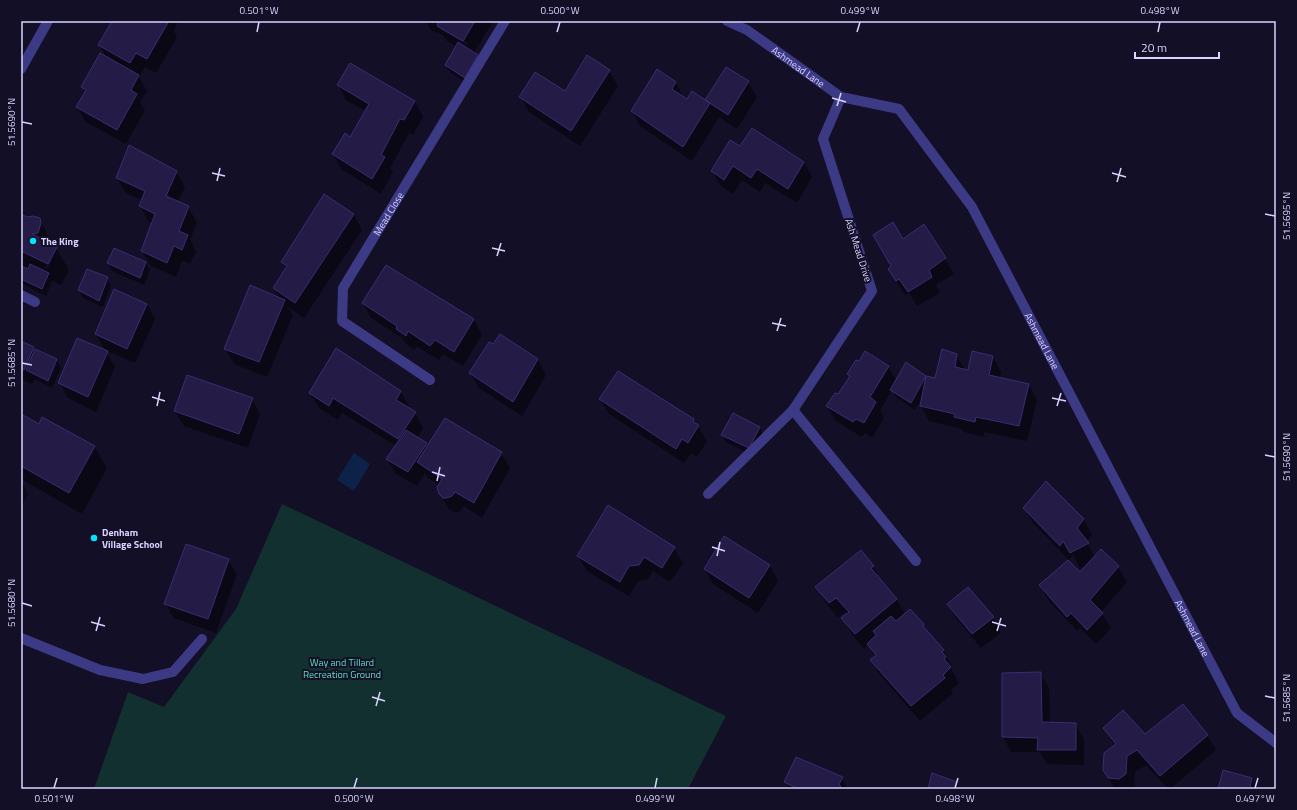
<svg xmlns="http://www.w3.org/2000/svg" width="1297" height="810" viewBox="0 0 1297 810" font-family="'Titillium Web',sans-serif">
<rect width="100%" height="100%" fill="#130f26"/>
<!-- green -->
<path fill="#12302f" d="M 282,504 L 726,716 L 688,789 L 94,789 L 128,692 L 164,707 L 236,609 Z"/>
<!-- water -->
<path fill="#0c2248" d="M 354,453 L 370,464 L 354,491 L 337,480 Z"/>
<!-- shadow -->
<path fill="#0007" fill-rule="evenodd" d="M 113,21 L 178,21 L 174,31 L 177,37 L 156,73 L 145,67 L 139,77 L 147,91 L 140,102 L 145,110 L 126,144 L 86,122 L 77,107 L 85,93 L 82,87 L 107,58 L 99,45 Z
M 426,21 L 493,21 L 474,53 L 478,55 L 482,63 L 470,85 L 451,73 L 446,65 L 457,47 L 447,41 L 444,36 L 431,30 ZM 440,27 L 468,43 L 467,45 L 440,29 Z
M 350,64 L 415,102 L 423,117 L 413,135 L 409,133 L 390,168 L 393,172 L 381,194 L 341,169 L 333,154 L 350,138 L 366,111 L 346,100 L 338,85 Z
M 727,68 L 748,82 L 757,97 L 737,129 L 719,117 L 692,161 L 640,126 L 632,111 L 676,83 L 684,98 L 687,100 L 705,101 Z
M 609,71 L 618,86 L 580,146 L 529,112 L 521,97 L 565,93 Z
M 752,129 L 804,162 L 812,177 L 797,203 L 765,183 L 760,192 L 742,180 L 733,194 L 721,186 L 712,171 L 740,148 Z
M 176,172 L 185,187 L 178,202 L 188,207 L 197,222 L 190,240 L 196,251 L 190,264 L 182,260 L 176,277 L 151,266 L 142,251 L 152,223 L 148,221 L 140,206 L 142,200 L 126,193 L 117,178 Z
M 324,195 L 354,215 L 362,230 L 304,318 L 288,307 L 293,315 L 267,377 L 234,364 L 225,349 L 280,298 L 274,288 L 286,269 L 282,262 Z
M 21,216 L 27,218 L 39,219 L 69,270 L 61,285 L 52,281 L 46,296 L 21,283 ZM 50,259 L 52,259 L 47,269 L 45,268 Z
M 924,225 L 954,274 L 936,285 L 940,293 L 917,306 L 909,293 L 905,295 L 889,269 L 893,267 Z
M 108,263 L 146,263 L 150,270 L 144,285 L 112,271 Z
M 386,267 L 474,320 L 482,335 L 463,366 L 443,354 L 439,360 L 416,346 L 415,350 L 406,344 L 402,338 L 371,318 L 363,303 Z
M 107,278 L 111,285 L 103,307 L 83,298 L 79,290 Z
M 147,304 L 155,319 L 135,363 L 105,350 L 115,367 L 96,412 L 68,398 L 60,383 L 106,352 L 96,334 Z
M 500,335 L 538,360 L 546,375 L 522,416 L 479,388 L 470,373 L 494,346 Z
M 21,342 L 56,360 L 61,368 L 52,388 L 35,379 L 32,384 L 21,379 Z
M 956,355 L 965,370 L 969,372 L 993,357 L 1001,372 L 1000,378 L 1029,385 L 1037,400 L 1027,441 L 985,432 L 983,437 L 964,432 L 962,429 L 929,421 L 921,406 L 922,398 L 915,410 L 896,397 L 892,390 L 880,410 L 884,418 L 872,438 L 865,433 L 862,437 L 836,421 L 827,406 L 838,396 L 850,377 L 848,374 L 888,367 L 897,381 L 907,364 L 926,377 L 936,379 Z
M 401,392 L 409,407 L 408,409 L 415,413 L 423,428 L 417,438 L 426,443 L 428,446 L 501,453 L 510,468 L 482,518 L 464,506 L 460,511 L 456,513 L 449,509 L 440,494 L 439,485 L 427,477 L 425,473 L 417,486 L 395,473 L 387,459 L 396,446 L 342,413 L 338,420 L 319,408 L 310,393 Z
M 252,399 L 260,414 L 248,448 L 184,426 L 175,411 Z
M 600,399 L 694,420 L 707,441 L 697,457 L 691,453 L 684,463 L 609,414 Z
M 734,414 L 760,428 L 764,435 L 753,455 L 726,442 L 722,435 Z
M 21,415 L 40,425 L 94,446 L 107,468 L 82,514 L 21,479 Z
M 21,481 L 28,494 L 21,507 Z
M 1046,483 L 1084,520 L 1092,535 L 1086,542 L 1095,557 L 1118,567 L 1127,582 L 1101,612 L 1111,628 L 1096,644 L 1080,628 L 1077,631 L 1049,601 L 1040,586 L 1080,574 L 1090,562 L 1080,568 L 1073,555 L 1069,560 L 1033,523 L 1024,508 Z
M 674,548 L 683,563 L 670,582 L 653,571 L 648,579 L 638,581 L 629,596 L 587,571 L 578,556 Z
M 228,560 L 237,574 L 216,633 L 174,618 L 165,603 Z
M 770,566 L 778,581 L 758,613 L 713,584 L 705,569 Z
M 873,566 L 881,581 L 897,600 L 905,614 L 923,625 L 927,632 L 943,651 L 952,666 L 950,667 L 959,683 L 951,690 L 953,693 L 920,721 L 880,675 L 871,660 L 875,657 L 868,645 L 864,649 L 851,633 L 843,618 L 847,614 L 845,612 L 838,618 L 825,602 L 816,587 Z
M 948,604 L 993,618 L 1001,633 L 981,648 L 957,619 Z
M 1040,673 L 1049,688 L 1050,723 L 1075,724 L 1084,739 L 1084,765 L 1047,764 L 1040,752 L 1011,752 L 1003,737 Z
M 1104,728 L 1145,736 L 1207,735 L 1216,750 L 1170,789 L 1168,789 L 1146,765 L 1135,772 L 1134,789 L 1115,789 L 1104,770 L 1115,746 Z
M 842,778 L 848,789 L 790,789 L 786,782 Z
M 1252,779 L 1257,789 L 1219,789 Z
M 956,783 L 960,789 L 929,789 Z"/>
<!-- building -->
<path fill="#241b47" stroke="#3b2d73" d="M 112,21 L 169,21 L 147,59 L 136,53 L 130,63 L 98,45 Z
M 434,21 L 475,21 L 463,41 L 437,26 L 438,23 Z
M 458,42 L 478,55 L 465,78 L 445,65 Z
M 100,53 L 139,75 L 131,90 L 137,94 L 117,130 L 76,107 L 86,90 L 81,87 Z
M 587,55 L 610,70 L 571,131 L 519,97 L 535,72 L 565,91 Z
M 350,63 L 415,101 L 404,120 L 400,119 L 381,155 L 385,157 L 372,179 L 332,154 L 345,133 L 350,137 L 369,104 L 337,85 Z
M 726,67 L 749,81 L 728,115 L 705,100 Z
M 657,69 L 676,82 L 672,89 L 687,99 L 692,91 L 710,103 L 683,147 L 631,111 Z
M 752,128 L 804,162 L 788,189 L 757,169 L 751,178 L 733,166 L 724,180 L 711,171 L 730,140 L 740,146 Z
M 129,145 L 177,171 L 166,196 L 189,206 L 179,231 L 188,235 L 182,250 L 174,246 L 167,263 L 141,251 L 155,214 L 139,206 L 145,191 L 116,178 Z
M 324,194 L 354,214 L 295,303 L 273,288 L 287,266 L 281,262 Z
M 21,214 L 27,217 L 33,216 L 40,218 L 41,223 L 38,233 L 32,234 L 57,247 L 48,264 L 21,251 Z
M 893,222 L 903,239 L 924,224 L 946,258 L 929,270 L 932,277 L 908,292 L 899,279 L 896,281 L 888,269 L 891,266 L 873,235 Z
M 114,248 L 146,262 L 140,278 L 107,263 Z
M 30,264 L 49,273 L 42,289 L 21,279 L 21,266 L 28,269 Z
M 386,265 L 474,319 L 454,352 L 435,340 L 430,346 L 408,331 L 406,336 L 396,329 L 397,326 L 362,303 Z
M 87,269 L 108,277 L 99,301 L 78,290 Z
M 250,285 L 285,300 L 259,362 L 224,349 Z
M 114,289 L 147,304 L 127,349 L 95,334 Z
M 500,334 L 538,359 L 513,402 L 469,373 L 489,342 L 493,344 Z
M 77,338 L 108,351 L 88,397 L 58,383 Z
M 21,341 L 34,347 L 24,370 L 21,368 Z
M 336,348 L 401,391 L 396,400 L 416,412 L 398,439 L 333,398 L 329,406 L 309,393 Z
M 35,349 L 57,359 L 48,381 L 26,370 Z
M 942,349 L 957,354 L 955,367 L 968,370 L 972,351 L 993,356 L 989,375 L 1029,384 L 1019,426 L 976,417 L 975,422 L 954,417 L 955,414 L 920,406 L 926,376 L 935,378 Z
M 865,351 L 889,366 L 870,397 L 876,402 L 864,423 L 856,419 L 853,422 L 826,406 L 835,393 L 838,394 L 850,376 L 847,374 L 856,360 L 859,361 Z
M 906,362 L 926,376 L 911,403 L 890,390 Z
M 618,371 L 694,419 L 693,422 L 699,425 L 688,443 L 682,439 L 676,449 L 599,399 Z
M 187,375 L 253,398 L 239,434 L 174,411 Z
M 733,413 L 760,427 L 749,448 L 721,435 Z
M 21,414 L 39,424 L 42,417 L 95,446 L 69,493 L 21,466 Z
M 445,418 L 502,452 L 474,503 L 455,492 L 452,496 L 447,498 L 443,498 L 439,494 L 437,487 L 442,479 L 417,462 Z
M 406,430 L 427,443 L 408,472 L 386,459 Z
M 1046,481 L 1084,519 L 1077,528 L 1089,543 L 1070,553 L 1063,541 L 1060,546 L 1023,508 Z
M 608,505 L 675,547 L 662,568 L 644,557 L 639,565 L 629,566 L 620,582 L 577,556 Z
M 724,536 L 770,565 L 749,598 L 704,569 Z
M 186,544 L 229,559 L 208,619 L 164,604 Z
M 1101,549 L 1119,566 L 1090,600 L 1103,613 L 1087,630 L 1071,613 L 1067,617 L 1039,585 L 1068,560 L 1080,572 Z
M 861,550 L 874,566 L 871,568 L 897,599 L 855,634 L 841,618 L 849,612 L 836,598 L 829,603 L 815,587 Z
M 968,587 L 994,617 L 972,634 L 947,604 Z
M 910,609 L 924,624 L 923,626 L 944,650 L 942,652 L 946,657 L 944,659 L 951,667 L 943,675 L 945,678 L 911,706 L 870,660 L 876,655 L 867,644 L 876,635 L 873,631 L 891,616 L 896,621 Z
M 1041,672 L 1042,722 L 1076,723 L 1076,750 L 1037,750 L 1038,738 L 1002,737 L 1002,673 Z
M 1183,704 L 1208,735 L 1160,776 L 1137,750 L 1127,756 L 1126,774 L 1119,779 L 1108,778 L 1103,770 L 1104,753 L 1116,744 L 1103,728 L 1123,710 L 1145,734 Z
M 796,757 L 843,777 L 839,784 L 842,789 L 798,789 L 784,782 Z
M 1223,770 L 1252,778 L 1250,787 L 1257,789 L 1218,789 Z
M 932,773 L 957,782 L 955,789 L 928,789 Z"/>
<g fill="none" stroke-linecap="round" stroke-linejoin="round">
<!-- minor -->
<g stroke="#3d3a85" stroke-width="10">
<path id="s1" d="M 727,21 L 747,30 L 841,97 L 899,109 L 972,207 L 1237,713 L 1276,743"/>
<path d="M 21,69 L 48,21"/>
<path d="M 21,295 L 35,302"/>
<path id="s2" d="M 430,380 L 342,321 L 343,288 L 505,21"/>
<path d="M 793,410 L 916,561"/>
<path d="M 708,494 L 793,410 L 872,291 L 823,139 L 841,97"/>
<path d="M 21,638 L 100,670 L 143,679 L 173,672 L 202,639"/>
</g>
</g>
<!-- ticks -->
<path fill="none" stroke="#d9d4ff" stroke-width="1.5" d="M 257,32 L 259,22M 557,32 L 560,22M 857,32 L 860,22M 1158,32 L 1160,22M 832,98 L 846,102M 837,106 L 841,93M 22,122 L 32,124M 212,173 L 225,176M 1112,173 L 1126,177M 217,181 L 220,168M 1117,182 L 1121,168M 1265,214 L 1275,216M 492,248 L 505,251M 497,256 L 501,243M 772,323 L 786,326M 777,331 L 781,318M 22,363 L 32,365M 152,397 L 165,401M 1052,398 L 1066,401M 157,406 L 160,392M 1057,406 L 1061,393M 1265,455 L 1275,457M 432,472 L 445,476M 437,481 L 440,467M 712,547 L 725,551M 717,556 L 720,542M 22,603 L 32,606M 91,622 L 105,626M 992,622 L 1006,626M 96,631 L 100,617M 997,631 L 1001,618M 1265,696 L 1275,698M 372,697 L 385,701M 376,706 L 380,692M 54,788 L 57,778M 354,788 L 357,778M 655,788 L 657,778M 955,788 L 958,778M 1255,788 L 1258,778"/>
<!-- markers -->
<g fill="#00e5ff" stroke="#130f26" stroke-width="1.5">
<circle cx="33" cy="241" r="4"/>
<circle cx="94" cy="538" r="4"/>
</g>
<g text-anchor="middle" stroke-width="4" stroke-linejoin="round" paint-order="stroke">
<!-- street labels -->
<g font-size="10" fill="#d9d4ff" stroke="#130f26">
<text dy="4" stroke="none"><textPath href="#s1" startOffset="85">Ashmead Lane</textPath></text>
<text dy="4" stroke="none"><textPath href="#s2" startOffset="226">Mead Close</textPath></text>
<text transform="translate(859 250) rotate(72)" y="4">Ash Mead Drive</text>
<text dy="4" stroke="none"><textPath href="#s1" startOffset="470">Ashmead Lane</textPath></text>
<text dy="4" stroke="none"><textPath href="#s1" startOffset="794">Ashmead Lane</textPath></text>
</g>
<!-- poi labels -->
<g font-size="10" font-weight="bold" fill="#d9d4ff" stroke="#130f26" text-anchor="start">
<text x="41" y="245">The King</text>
<text x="102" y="536">Denham<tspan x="102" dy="12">Village School</tspan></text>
</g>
<!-- park labels -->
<g font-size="10" fill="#5fe0c0" stroke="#130f26">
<text x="342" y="666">Way and Tillard<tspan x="342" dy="12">Recreation Ground</tspan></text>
</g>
</g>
<!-- border -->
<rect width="1297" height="810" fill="none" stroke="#130f26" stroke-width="44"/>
<!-- scale -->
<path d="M1135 52v6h84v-6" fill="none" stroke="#d9d4ff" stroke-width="2"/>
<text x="1141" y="52" font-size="12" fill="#d9d4ff" stroke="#130f26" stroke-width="3" paint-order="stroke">20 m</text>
<rect x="22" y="22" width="1253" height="766" fill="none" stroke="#d9d4ff" stroke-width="1.5"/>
<g font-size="10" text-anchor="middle" fill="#d9d4ff">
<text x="259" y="14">0.501°W</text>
<text x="560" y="14">0.500°W</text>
<text x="860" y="14">0.499°W</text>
<text x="1160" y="14">0.498°W</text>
<text transform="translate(11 122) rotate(-90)" y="4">51.5690°N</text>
<text transform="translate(1286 216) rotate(-90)" y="4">51.5695°N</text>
<text transform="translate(11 363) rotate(-90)" y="4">51.5685°N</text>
<text transform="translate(1286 457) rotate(-90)" y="4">51.5690°N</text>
<text transform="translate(11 603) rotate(-90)" y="4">51.5680°N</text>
<text transform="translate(1286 698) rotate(-90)" y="4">51.5685°N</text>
<text x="54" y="802">0.501°W</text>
<text x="354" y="802">0.500°W</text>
<text x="655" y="802">0.499°W</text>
<text x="955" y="802">0.498°W</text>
<text x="1255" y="802">0.497°W</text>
</g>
</svg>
